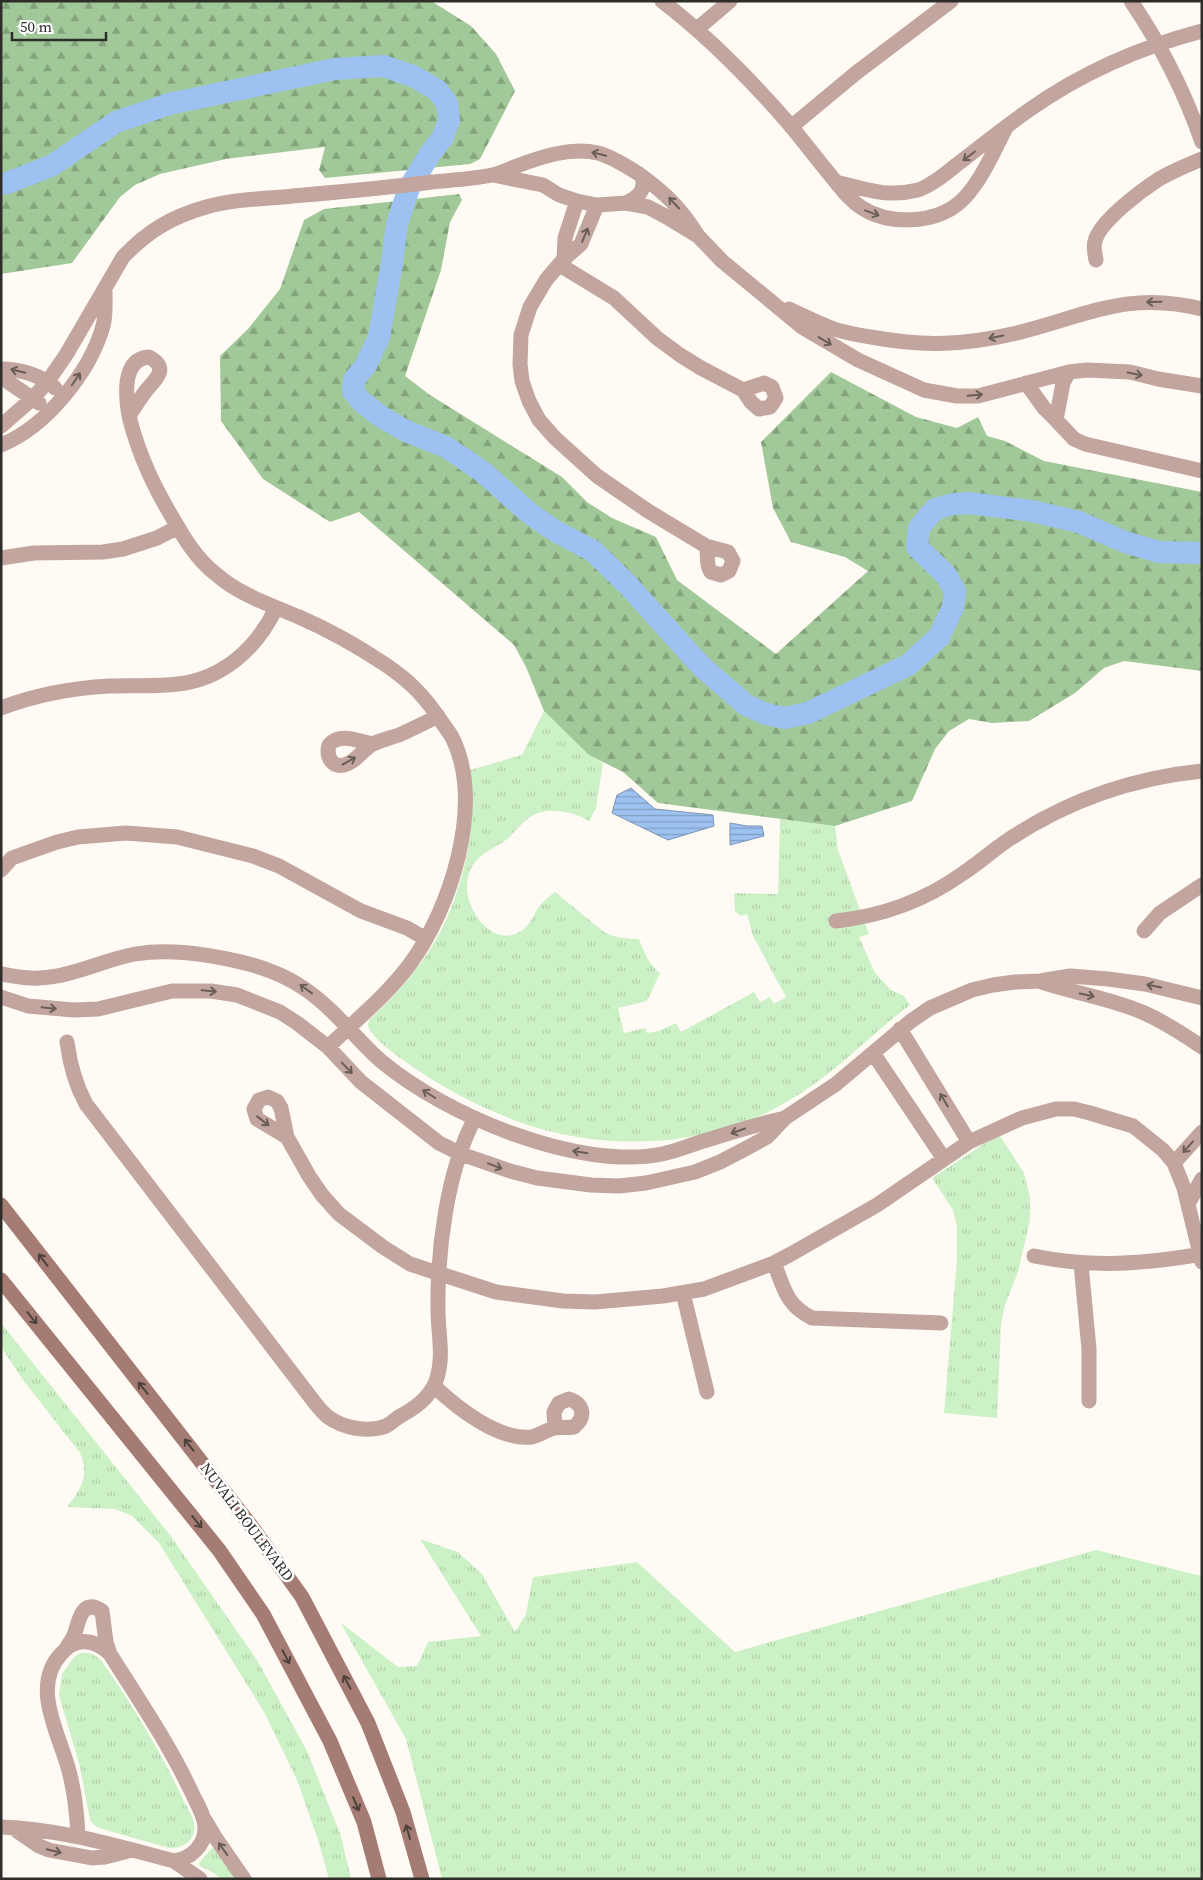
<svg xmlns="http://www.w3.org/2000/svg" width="1203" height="1880" viewBox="0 0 1203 1880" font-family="'Source Serif 4',serif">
<defs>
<pattern id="grass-tufts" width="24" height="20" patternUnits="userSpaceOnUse" patternTransform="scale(1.25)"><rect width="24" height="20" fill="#cdf1c6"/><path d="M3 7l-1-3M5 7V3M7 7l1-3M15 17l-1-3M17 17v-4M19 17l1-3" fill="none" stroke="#b0cfaa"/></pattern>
<pattern id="forest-firs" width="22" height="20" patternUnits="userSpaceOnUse" patternTransform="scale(1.25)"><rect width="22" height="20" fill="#a1c898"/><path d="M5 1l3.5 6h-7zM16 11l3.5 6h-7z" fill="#84a37c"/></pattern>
<pattern id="water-rules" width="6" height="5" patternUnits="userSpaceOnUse" patternTransform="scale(1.25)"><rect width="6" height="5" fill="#9dc2f1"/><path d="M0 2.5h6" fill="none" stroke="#809ec3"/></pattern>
</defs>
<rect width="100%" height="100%" fill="#fffbf4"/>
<!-- grass -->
<path fill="url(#grass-tufts)" d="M 544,711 L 589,755 L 603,763 L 596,808 L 589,821 C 569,810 543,805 525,821 C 518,827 513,834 506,840 C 488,852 470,857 467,883 C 464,910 495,952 524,929 C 530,924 534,914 539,907 C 543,901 549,897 555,892 L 604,932 C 616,938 626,939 639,939 C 644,952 648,964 660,973 L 647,1001 L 618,1008 L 624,1033 L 645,1028 L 647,1033 L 659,1031 L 676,1023 L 681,1032 L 754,992 L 760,1002 L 770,997 L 774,1004 L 786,997 L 753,936 L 747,914 L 740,916 L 735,911 L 734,893 L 778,894 L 780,819 L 835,826 L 838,850 L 869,934 L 859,937 L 875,973 L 891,990 L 904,996 L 910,1005 C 887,1022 867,1041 846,1059 C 824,1078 800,1095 774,1109 C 708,1144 621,1150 549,1131 C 505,1120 456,1096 419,1071 C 407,1063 376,1042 370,1030 C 367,1026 368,1023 370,1019 C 394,996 417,972 434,943 C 462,896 479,824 470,770 L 522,755 Z
M 999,1134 L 1024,1173 L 1030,1197 L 1030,1220 L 1018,1272 L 1005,1305 L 1001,1324 L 997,1418 L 944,1413 L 957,1259 L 957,1226 L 953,1210 L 932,1178 Z
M 1,1323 L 170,1535 L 257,1660 L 307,1751 L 341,1836 L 351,1879 L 329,1879 L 318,1840 L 297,1780 L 264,1712 L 159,1543 L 132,1516 L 115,1509 L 67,1507 C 81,1488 90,1477 80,1453 L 23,1380 L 1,1347 Z
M 420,1539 L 458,1552 L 482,1574 L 515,1632 L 526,1614 L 533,1577 L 637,1562 L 735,1652 L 1096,1550 L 1202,1576 L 1202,1879 L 442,1879 L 406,1739 L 340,1622 L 398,1667 L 417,1666 L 428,1642 L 481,1636 Z
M 81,1653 C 90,1652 95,1655 101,1660 C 131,1703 159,1748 181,1795 C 185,1804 192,1814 194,1823 C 197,1841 181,1851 165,1847 L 99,1828 L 94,1825 L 90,1820 L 80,1767 L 59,1695 L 62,1674 L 75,1656 Z
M 212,1848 L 215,1849 L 236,1879 L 221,1879 L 214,1873 L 200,1866 L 199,1863 Z"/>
<!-- forest -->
<path fill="url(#forest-firs)" d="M 1,1 L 431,1 L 471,26 L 496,54 L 515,91 L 480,159 L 470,164 L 325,178 L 319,170 L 325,147 L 226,159 L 160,174 L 135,185 L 120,197 L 72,263 L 1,274 Z
M 459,194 L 462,200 L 450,222 L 441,270 L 405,376 L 430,395 L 562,477 L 587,502 L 612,518 L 656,537 L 677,580 L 776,654 L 868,571 L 845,557 L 791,542 L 773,508 L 761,442 L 831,372 L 916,417 L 957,428 L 978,417 L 987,436 L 1005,441 L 1044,461 L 1202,492 L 1202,671 L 1124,661 L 1104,668 L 1075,693 L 1029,721 L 992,723 L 969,719 L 949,731 L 935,749 L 912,801 L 835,826 L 658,803 L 623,772 L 589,755 L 544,711 L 526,667 L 514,645 L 359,512 L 330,522 L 263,479 L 221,421 L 220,356 L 248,329 L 280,289 L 304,220 L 324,209 Z"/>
<!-- water -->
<path fill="url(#water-rules)" stroke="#7c95b5" d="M 631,788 L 655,809 L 713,815 L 714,826 L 668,840 L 612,813 L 617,795 Z
M 730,823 L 747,826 L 762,826 L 764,836 L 730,845 Z"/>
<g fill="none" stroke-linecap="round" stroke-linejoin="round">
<!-- river -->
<path stroke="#9dc2f1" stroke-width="22" d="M 1,184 L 7,183 L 51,166 L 116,122 L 169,104 L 335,69 L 383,66 L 413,76 L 437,90 L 447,103 L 449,120 L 443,137 L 430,154 L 409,188 L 397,224 L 392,263 L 379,337 L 366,365 L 354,380 L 353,391 L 361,401 L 380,416 L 406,431 L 446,447 L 483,472 L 529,513 L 555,531 L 593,551 L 627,584 L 701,666 L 746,705 L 766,714 L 785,718 L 808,713 L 908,665 L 939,637 L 953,607 L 955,591 L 946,575 L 917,547 L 919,528 L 935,509 L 953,504 L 968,503 L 1032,511 L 1079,522 L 1125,542 L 1159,552 L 1202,553"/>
<!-- street -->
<path stroke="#c2a59f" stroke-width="15" d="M 662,1 C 709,37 751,80 790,125 C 804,142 817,159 831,176 C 841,188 849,200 862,208 C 889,225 934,224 959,203 C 980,185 994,150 1007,126
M 1131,1 C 1160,44 1185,93 1202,142
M 697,29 L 730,1
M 791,127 L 856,73 L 951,1
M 493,175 L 543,185 L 559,195 L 577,201 L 597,205 L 626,203 L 648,207 L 665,216 L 698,236 L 722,261 L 802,327 L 858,360 L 924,390 L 957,396 L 978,396 L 1069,372 L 1087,370 L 1130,372 L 1158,379 L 1202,386
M 836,182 C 866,189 886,198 918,190 C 933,185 947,172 959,163 C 982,145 1005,127 1029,110 C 1080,74 1141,47 1202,31
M 626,203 C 638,197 646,191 642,176
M 597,205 L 581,244 L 564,259 L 546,280 L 530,307 L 521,335 L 520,364 L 522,381 L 529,401 L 539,420 L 555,438 L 597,476 L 648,511 L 706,546
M 564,259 L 565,238 L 577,201
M 1096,260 C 1095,254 1093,247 1095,241 C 1100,221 1142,190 1159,179 C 1173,171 1187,165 1202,159
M 560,265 L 614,298 L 657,338 L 680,355 L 701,368 L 743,390
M 789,309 C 804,316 819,324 834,329 C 846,333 859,335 871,337 C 925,347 964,345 1017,333 C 1086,316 1127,290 1202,309
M 149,357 C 171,369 154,380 145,392 C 139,400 134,408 129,416 C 126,398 121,359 149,357 Z
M 1,369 C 20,369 41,375 55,388
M 1,377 L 39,403
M 764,383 L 772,387 L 776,398 L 770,407 L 759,409 L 751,402 L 743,390 Z
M 1026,383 L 1044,408 L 1056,420 L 1063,383 L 1069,372
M 129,416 C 139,457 156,491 178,527 C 188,545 200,562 217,575 C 240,595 271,605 299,617 C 329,630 359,647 386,665 C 411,682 425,697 441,721 C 445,727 450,733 453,739 C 484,805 451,908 410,964 C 387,995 356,1020 328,1047
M 1056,420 L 1074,439 L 1085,444 L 1202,471
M 1,426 L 33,398 L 48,381 L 66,355 L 123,257 C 148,231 171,217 206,207 C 234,199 264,199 293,196 C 339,192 386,188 432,182 C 452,180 473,179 492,175 C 501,173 509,169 517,166 C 543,156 571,147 598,153 C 613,157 626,166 639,174 C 665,193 681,208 698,236
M 1,445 C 46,427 90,372 103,326 C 106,315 105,303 105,291
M 706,546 L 728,552 L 733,561 L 729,571 L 721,575 L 711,572 C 705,564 709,555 706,546 Z
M 1,558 L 34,553 L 103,552 L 123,549 L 157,538 L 178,527
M 1,708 C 35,695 74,688 109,686 C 132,685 155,687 178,684 C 223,679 257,648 276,608
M 372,744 C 358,741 340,732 329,745 C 326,755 331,768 344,765 C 355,763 363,749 373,744 C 381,740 390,738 399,735 C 412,729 425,723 438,716
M 1,870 L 12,858 L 57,842 L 78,837 L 126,833 L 177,837 L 253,856 L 279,866 L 361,911 L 407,928 L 426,939
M 836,921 C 882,916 924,901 962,874 C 979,863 994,849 1011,838 C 1069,800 1133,778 1202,771
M 1144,931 L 1160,913 L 1202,885
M 1,974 C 14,976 27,979 39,978 C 72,977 103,960 135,954 C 171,948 214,955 249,964 C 293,976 318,995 348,1028 C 359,1039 369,1051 381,1061 C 445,1115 578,1171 662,1154 C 678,1151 692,1144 707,1140 C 733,1132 759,1124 785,1118
M 1041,982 C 1074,993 1109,998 1142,1012 C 1163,1021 1183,1034 1202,1047
M 1,997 L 28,1006 L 74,1010 L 98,1009 L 172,991 L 211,991 L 237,995 L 280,1012 L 297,1023 L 328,1047 L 361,1082 L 439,1143 L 461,1154 L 510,1171 L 537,1178 L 591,1185 L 619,1186 L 646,1183 L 695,1172 L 720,1162 L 745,1149 L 767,1137 L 785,1118 L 836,1084 L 911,1021 L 930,1008 L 972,990 L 993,985 L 1015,982 L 1040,981 L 1070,976 L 1108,979 L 1145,984 L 1202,998
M 900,1029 L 969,1142
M 67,1042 C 70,1065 75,1084 86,1104 L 315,1403 C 319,1408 323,1413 328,1417 C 343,1428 368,1433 386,1426 C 392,1423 396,1418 402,1415 C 417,1407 432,1395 437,1378 C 444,1355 438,1333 438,1310 C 437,1251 447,1170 475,1118
M 873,1053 L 944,1159
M 287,1137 L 257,1119 L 254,1109 L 259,1100 L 268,1097 L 277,1101 L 281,1108 L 287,1137 L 309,1176 L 322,1195 L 339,1214 L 383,1247 L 410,1264 L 496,1292 L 563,1301 L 595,1302 L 663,1296 L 704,1289 L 774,1263 L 791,1254 L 877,1205 L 969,1142 L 1022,1118 L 1056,1109 L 1074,1109 L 1090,1113 L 1133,1126 L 1163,1150 L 1174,1163 L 1184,1188 L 1202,1262
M 1174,1163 L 1202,1132
M 1188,1204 L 1202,1179
M 1034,1256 C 1093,1268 1143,1264 1202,1254
M 774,1263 C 784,1288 786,1305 812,1318 L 941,1323
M 1081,1264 L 1089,1349 L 1089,1401
M 683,1293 L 707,1392
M 434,1386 C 457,1408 499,1441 532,1437 C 540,1435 547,1430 554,1428 C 560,1427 567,1428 574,1427 C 586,1417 584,1404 569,1399 L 559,1403 L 554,1412 L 555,1428
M 67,1647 C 70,1643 73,1638 75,1633 C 79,1620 82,1598 102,1611 L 106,1642 L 110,1654
M 205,1820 L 215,1837 L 244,1879
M 1,1827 C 61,1829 116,1846 174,1861 C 190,1859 205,1846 205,1828 C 205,1816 197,1804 192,1793 C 169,1744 139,1700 110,1654 C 102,1646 92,1640 80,1642 C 72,1643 66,1648 61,1654 C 30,1687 60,1735 69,1771 C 75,1793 77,1814 78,1836
M 13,1828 L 39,1846 L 49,1850 L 92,1858 L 105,1857 L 132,1850
M 174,1861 L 200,1879"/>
<!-- secondary -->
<path stroke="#a57c73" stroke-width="15" d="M 1,1205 L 252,1527 L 302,1597 L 368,1723 L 403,1812 L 422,1879
M 1,1280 L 219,1550 L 263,1614 L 330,1741 L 364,1822 L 379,1879"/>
</g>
<!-- one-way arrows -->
<defs><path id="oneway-shaft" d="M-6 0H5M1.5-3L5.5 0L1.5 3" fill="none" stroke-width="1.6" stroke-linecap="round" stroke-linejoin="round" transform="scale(1.25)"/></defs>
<g stroke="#6a5d58">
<use href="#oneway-shaft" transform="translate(599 154) rotate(-166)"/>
<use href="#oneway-shaft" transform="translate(969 156) rotate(143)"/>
<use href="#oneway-shaft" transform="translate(674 203) rotate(-133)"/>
<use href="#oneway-shaft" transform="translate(872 213) rotate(20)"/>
<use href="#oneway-shaft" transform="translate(585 235) rotate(-67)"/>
<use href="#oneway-shaft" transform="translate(1154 302) rotate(179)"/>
<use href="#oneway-shaft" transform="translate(996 337) rotate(168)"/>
<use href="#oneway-shaft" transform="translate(825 341) rotate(31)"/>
<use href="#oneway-shaft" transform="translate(18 371) rotate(-167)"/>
<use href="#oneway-shaft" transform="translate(1135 374) rotate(11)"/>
<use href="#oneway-shaft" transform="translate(76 379) rotate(-56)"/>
<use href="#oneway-shaft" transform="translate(975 395) rotate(-5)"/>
<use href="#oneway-shaft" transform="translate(349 761) rotate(-29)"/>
<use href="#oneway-shaft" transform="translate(1154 986) rotate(-168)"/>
<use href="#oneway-shaft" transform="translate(306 989) rotate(-144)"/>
<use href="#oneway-shaft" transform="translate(209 991) rotate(5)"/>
<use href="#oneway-shaft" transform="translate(1087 995) rotate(12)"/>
<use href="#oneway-shaft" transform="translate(49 1008) rotate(6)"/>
<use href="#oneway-shaft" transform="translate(347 1068) rotate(46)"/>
<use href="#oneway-shaft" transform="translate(429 1094) rotate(-148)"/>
<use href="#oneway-shaft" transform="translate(944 1100) rotate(-121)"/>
<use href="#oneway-shaft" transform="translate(263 1121) rotate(38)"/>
<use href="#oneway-shaft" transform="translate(738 1131) rotate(161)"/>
<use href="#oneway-shaft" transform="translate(1188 1147) rotate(132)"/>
<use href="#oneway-shaft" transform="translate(580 1152) rotate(-170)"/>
<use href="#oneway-shaft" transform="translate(495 1166) rotate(21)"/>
<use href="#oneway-shaft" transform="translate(223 1849) rotate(-125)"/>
<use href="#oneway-shaft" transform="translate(54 1851) rotate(13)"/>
</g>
<g stroke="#4c413c">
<use href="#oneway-shaft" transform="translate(43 1260) rotate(-128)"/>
<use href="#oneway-shaft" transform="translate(32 1318) rotate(51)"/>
<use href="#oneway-shaft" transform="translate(143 1388) rotate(-129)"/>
<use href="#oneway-shaft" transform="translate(189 1445) rotate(-128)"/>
<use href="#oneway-shaft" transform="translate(197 1522) rotate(51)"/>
<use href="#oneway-shaft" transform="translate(286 1657) rotate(62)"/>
<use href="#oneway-shaft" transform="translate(347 1682) rotate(-118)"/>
<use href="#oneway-shaft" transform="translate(356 1804) rotate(67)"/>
<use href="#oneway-shaft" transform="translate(408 1832) rotate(-106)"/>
</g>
<g text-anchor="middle" stroke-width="5" stroke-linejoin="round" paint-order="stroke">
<!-- street labels -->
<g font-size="15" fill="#2f2d29" stroke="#fff">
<text transform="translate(247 1522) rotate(53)" y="5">NUVALI BOULEVARD</text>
</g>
</g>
<!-- border -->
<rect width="1203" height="1880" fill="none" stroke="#2f2d29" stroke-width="5"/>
<!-- scale -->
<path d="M12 32v8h94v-8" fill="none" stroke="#2f2d29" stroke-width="2.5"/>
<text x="20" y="32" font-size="15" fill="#2f2d29" stroke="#ffffff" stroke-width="4" paint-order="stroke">50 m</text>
</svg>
